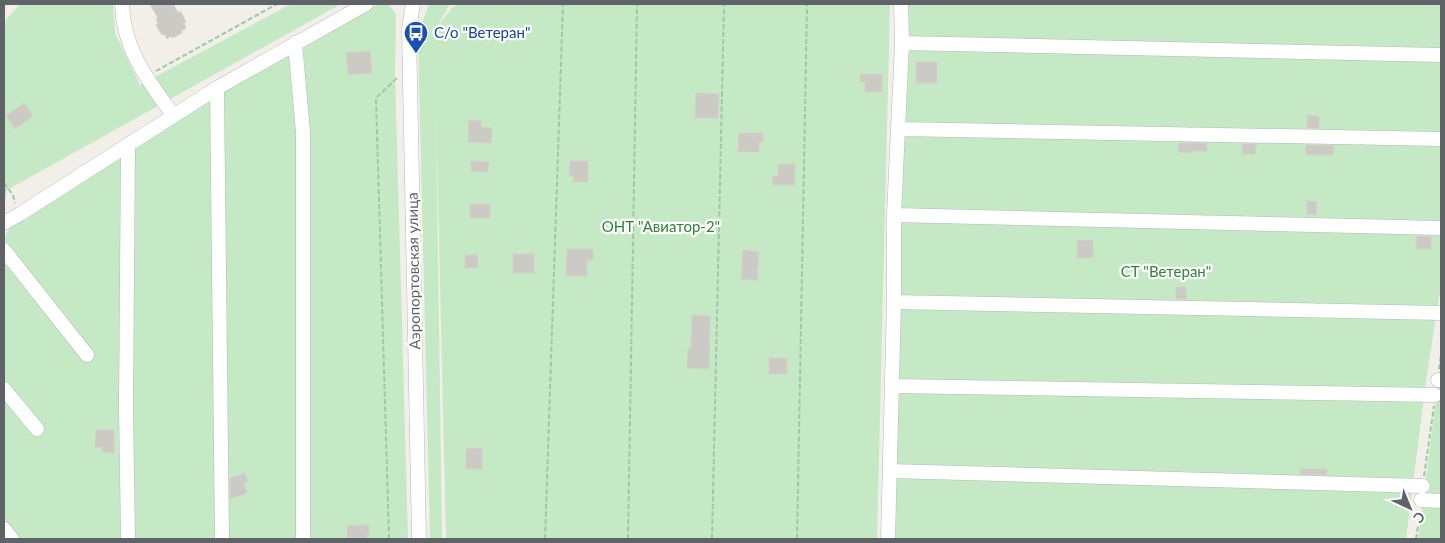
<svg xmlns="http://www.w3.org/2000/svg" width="1445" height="543" viewBox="0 0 1445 543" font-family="Lato,sans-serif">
<rect width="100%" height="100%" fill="#f1efe8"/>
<!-- green -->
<path fill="#c5e8c5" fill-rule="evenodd" d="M 20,4 L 113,4 L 115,33 L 140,85 L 291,4 L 341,4 L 7,190 L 4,206 L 4,22 Z
M 378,4 L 389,5 L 396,14 L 395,75 L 408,539 L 4,539 L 4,238 L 14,221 L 44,199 L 37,194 ZM 370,51 L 372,73 L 348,75 L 346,53 Z
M 429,4 L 450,4 L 437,27 L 452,8 L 458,4 L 890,4 L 877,539 L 446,539 L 436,110 L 442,539 L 430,539 L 418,35 Z
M 902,4 L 1441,4 L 1441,285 L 1426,381 L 1406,539 L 890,539 Z
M 1441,361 L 1441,539 L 1418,539 Z"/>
<!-- building -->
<path fill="#cccac5" stroke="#d6d1c6" d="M 150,4 L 173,4 L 178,13 L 180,11 L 186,22 L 184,23 L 186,28 L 181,31 L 182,33 L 172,38 L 171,36 L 167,39 L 164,34 L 162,35 L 156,25 L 158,24 L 156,19 L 158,18 Z
M 370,51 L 372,73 L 348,75 L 346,53 Z
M 916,62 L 937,62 L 937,83 L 916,83 Z
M 860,74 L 882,74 L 882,92 L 865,92 L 865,82 L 860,82 Z
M 696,93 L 719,94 L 718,118 L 695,118 Z
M 24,103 L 33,116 L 15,129 L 6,116 Z
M 1307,115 L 1319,116 L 1319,128 L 1307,128 Z
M 469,120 L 481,121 L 481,127 L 492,128 L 491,143 L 468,142 Z
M 739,133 L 763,133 L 763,142 L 759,142 L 759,152 L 738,152 Z
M 1179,143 L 1207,143 L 1207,151 L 1190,151 L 1190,153 L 1178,152 Z
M 1243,144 L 1256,144 L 1255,154 L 1242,154 Z
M 1306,145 L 1334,146 L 1333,155 L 1306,155 Z
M 471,161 L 489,162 L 488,172 L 471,171 Z
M 570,161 L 588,161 L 588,182 L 573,182 L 574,177 L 569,176 Z
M 778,164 L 795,164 L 795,185 L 773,185 L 772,176 L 778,176 Z
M 1307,201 L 1317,202 L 1316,215 L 1307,214 Z
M 470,204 L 490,204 L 490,218 L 470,218 Z
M 1417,236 L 1431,237 L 1431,249 L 1416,249 Z
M 1077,240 L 1093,240 L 1093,258 L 1077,258 Z
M 567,249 L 593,249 L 593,260 L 587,260 L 587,276 L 566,276 Z
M 743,250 L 759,252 L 757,280 L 741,279 Z
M 477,254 L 478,267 L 465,268 L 465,255 Z
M 513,254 L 534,254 L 534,273 L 513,273 Z
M 1176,287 L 1186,287 L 1186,299 L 1176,299 Z
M 692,315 L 710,316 L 709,369 L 687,368 L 688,348 L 691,348 Z
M 769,358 L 787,358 L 787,374 L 769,374 Z
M 96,430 L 114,430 L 114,453 L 102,452 L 102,447 L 95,447 Z
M 466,448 L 482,448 L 482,469 L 466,469 Z
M 1300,469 L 1327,469 L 1327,475 L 1300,474 Z
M 245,473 L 248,482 L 244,484 L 247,493 L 230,499 L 230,478 Z
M 369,525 L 369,534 L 367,534 L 367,539 L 347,539 L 347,526 Z"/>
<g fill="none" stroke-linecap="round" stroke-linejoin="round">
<defs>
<path id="minor" d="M 122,4 C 123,49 148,80 173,115
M 413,4 L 409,29 L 419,539
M 295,43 L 303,132 L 303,539
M 902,43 L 1441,55
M 217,88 L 222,539
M 898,129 L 1441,139
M 894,215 L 1441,228
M 4,223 L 20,214 L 217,88 L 366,4
M 4,250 L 87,355
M 894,302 L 1441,313
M 1438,380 L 1441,380
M 892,386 L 1435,395
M 4,389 L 37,429
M 890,471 L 1423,486
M 1421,500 L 1441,501
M 4,529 L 12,539
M 128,539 L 126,408 L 128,145
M 888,539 L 894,302 L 894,215 L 902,43 L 901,4"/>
</defs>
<!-- minor casing -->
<use href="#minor" stroke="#b5b8bc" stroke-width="15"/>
<!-- path -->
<path stroke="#9cc7a9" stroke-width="2" stroke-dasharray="5 2.5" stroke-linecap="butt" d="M 156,71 L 277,4
M 4,183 L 13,195 L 15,203
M 1439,369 L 1441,354
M 1424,476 L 1434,406
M 389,539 L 376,98 L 398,77
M 545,539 L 563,4
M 628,539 L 637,4
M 712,539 L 724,4
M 797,539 L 807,4
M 1416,539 L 1420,513"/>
<!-- minor -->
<use href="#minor" stroke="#fff" stroke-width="14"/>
</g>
<!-- icons -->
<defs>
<symbol id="bus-pin" viewBox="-11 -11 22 30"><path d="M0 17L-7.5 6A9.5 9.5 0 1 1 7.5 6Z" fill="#1a4fb4" stroke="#fff"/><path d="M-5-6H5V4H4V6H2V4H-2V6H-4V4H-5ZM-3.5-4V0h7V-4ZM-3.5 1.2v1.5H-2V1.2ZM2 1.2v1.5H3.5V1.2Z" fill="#fff"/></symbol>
</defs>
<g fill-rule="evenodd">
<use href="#bus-pin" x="402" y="19" width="28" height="38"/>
</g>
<g text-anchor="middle" stroke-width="4.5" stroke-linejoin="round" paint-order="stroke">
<!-- transit labels -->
<g font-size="15" fill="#164399" stroke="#fff" text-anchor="start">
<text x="434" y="38">С/о "Ветеран"</text>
</g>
<!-- park labels -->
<g font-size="15" fill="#348238" stroke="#fff">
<text x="661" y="232">ОНТ "Авиатор-2"</text>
<text x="1166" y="277">СТ "Ветеран"</text>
</g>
<!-- street labels -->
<g font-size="15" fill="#5f6368" stroke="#fff">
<text transform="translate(414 271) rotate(-91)" y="5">Аэропортовская улица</text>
</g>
</g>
<!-- border -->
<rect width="1445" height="543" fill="none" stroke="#5f6368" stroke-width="10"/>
<!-- north arrow -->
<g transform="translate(1410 508) rotate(136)" stroke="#ffffff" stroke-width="4" paint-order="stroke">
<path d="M0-4L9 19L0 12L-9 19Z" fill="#5f6368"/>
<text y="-8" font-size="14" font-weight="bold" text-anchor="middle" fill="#5f6368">С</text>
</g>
</svg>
